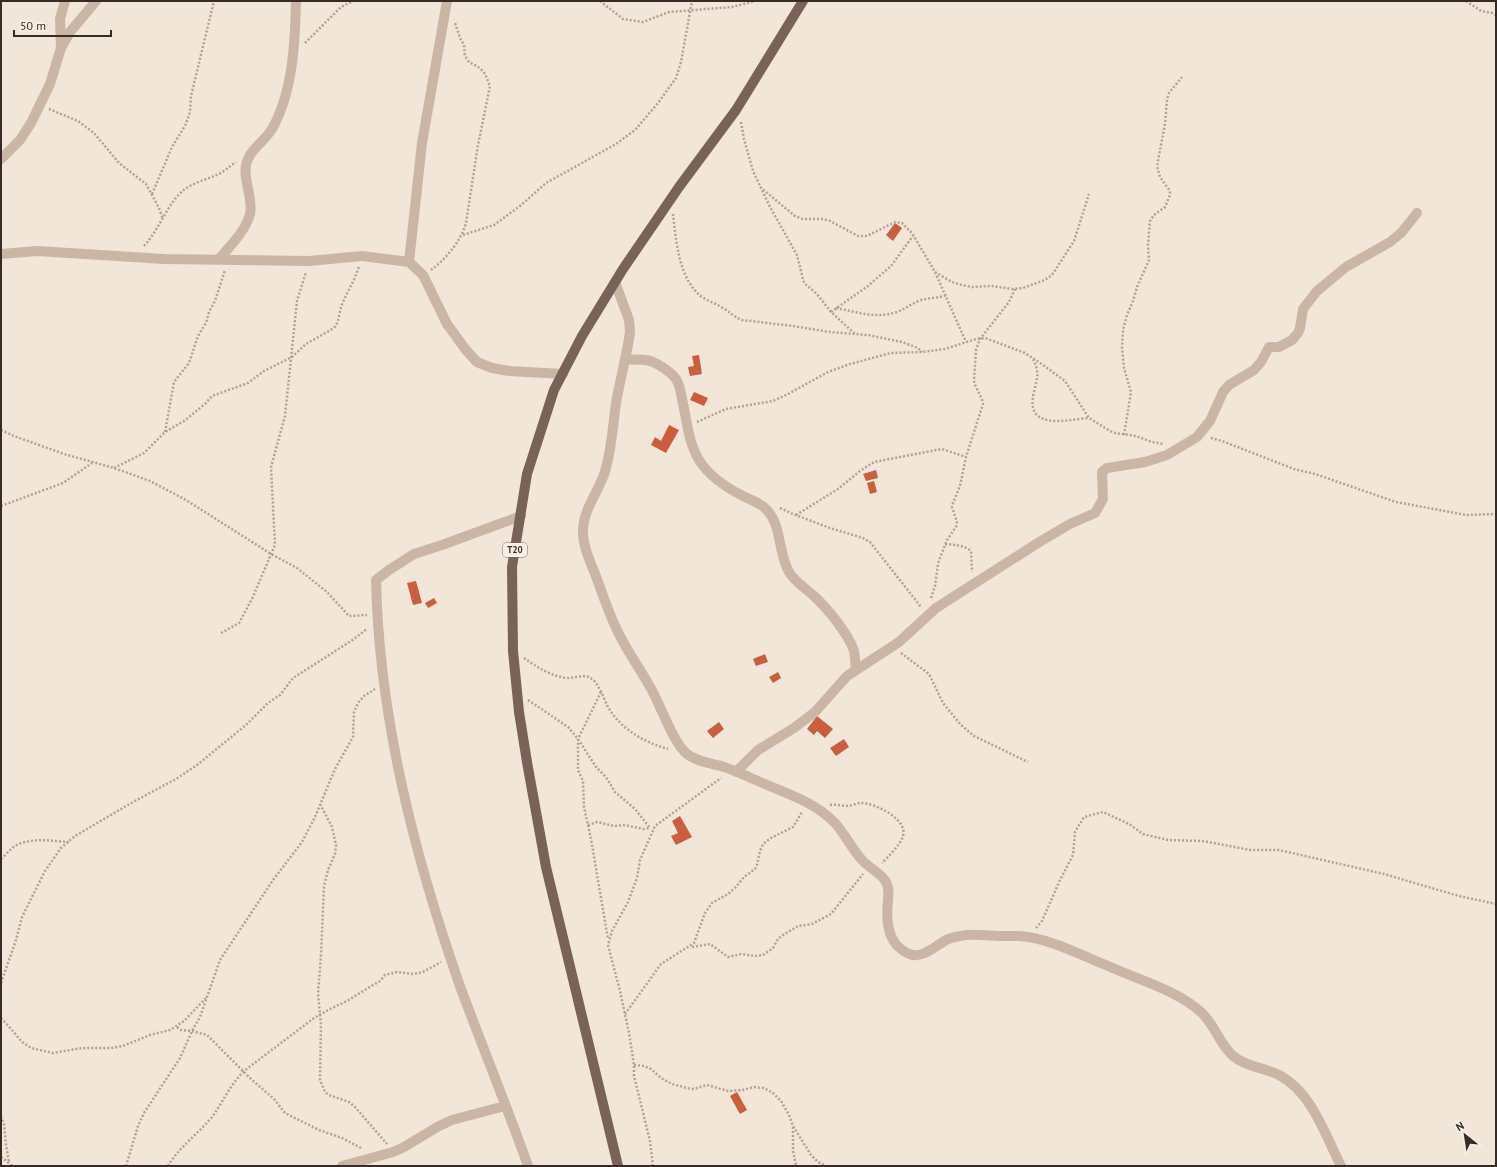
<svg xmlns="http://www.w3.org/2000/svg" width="1497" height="1167" viewBox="0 0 1497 1167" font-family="'PT Sans',sans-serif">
<rect width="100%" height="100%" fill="#f2e6d9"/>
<!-- building -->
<path fill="#cb5e3f" d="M 895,223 L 902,228 L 893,241 L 886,235 Z
M 699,355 L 702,374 L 690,376 L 688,367 L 694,366 L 692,356 Z
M 694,392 L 708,398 L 704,406 L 690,400 Z
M 669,425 L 679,430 L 666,453 L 651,445 L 655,437 L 661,441 Z
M 876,470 L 878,478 L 866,481 L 863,474 Z
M 874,481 L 877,492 L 870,494 L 867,483 Z
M 416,581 L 422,603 L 413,605 L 407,583 Z
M 434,598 L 437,603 L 428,608 L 425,603 Z
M 765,654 L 768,662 L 756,666 L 753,659 Z
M 778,672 L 781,678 L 773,683 L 769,677 Z
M 817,716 L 833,729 L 825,738 L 817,731 L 814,735 L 807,729 Z
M 719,722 L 724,729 L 713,738 L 707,731 Z
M 844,739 L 849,747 L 836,756 L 830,748 Z
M 680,816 L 692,837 L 676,845 L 671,836 L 678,833 L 672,821 Z
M 737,1092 L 747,1110 L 740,1114 L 730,1096 Z"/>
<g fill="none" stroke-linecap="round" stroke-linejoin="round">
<!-- path -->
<path stroke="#b79f8f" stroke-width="2.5" stroke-dasharray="2 2" stroke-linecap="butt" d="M 600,1 L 623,19 L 643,22 L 669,12 L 732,7 L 755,1
M 1466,1 L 1481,11 L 1492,13 L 1496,15
M 305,43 L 341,7 L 353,1
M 49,109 L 78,121 L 94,133 L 119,163 L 146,184 L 159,208 L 163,219
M 741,122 L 744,139 L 753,171 L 770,207 L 797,255 L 804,283 L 817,294 L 831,312 L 855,334
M 760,187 L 795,216 L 803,219 L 823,219 L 830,221 L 858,236 L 867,236 L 895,222 L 902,223 L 912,233 L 935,272 L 966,342
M 152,194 L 172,147 L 186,124 L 190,112 L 191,96 L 214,1
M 673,214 C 676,241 679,280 702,297 C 708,301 715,303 721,307 C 729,311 734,317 742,320 L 793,326 L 830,332 L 868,335 L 902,342 L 918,348 L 922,352
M 463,235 L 494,225 L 520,206 L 546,183 L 616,144 L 635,130 L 658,103 L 676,78 L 681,62 L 692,1
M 144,246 C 160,229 167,203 185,189 C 195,182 208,179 219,174 C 225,171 230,166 236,162
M 431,270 C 446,259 461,241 466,223 L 478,145 L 490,86 L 485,74 L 480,68 L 469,62 L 465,56 L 464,45 L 460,38 L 455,23
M 935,272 L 952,282 L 962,285 L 972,287 L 992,286 L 1012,289 L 1023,288 L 1045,280 L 1052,275 L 1074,241 L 1089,194
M 836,308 C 857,312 876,319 897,312 C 905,309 911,304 919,301 C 928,297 937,299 946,295
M 831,312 L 868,286 L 891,266 L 913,236
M 1033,359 C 1040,373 1037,377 1034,392 C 1024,431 1066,420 1089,418
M 697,422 L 726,409 L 773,401 L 788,394 L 828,372 L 850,364 L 891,353 L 922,352 L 945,349 L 976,339 L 985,338 L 1025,353 L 1043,365 L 1065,381 L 1089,418 L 1110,431 L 1115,433 L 1136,436 L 1152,442 L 1164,444
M 1,430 L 14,436 L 64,454 L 114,468 L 150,481 L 186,500 L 271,554 L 297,568 L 327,592 L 349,616 L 367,615
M 165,432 L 174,382 L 189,363 L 198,336 L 206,323 L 209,312 L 215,301 L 225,270
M 1124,435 L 1131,392 L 1124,368 L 1122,348 L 1123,330 L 1127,315 L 1133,301 L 1137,287 L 1149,260 L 1148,245 L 1150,221 L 1154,215 L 1165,207 L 1170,195 L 1170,191 L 1160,177 L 1157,166 L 1165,124 L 1167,100 L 1169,93 L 1182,77
M 1211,438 L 1222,441 L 1294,469 L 1315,474 L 1396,502 L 1466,515 L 1496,514
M 114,468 L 144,453 L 165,432 L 184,421 L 205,404 L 212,396 L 248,383 L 264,371 L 292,357 L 306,344 L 334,328 C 339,322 339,314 341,307 C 346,293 355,281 359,266
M 1,506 L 63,483 L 92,463
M 780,508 L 793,514 L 830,528 L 863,538 L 870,542 L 921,607
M 796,515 L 838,489 L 860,471 L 874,462 L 942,449 L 966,457
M 945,544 C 955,545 964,545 971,551 L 972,572
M 931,598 L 935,586 L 938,564 L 940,558 L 947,540 L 956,527 L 957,522 L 952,507 L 953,503 L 960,486 L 966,457 L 983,404 C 982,395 975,389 974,380 L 976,350 L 980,339 L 1009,302 L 1015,289
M 221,633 L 239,623 L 252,599 L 275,545 L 271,467 L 285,416 L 297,301 L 306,272
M 901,653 L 929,674 L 943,703 L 961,725 L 974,736 L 1028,762
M 524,658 C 537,667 552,677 568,678 C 577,678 584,673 592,679 C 598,683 604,698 607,705 C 619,728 643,742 668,749
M 601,692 L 578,739 L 578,770 L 583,781 L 584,807 L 591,839 L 608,939
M 528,700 L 568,727 L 578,739 L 596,767 L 606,777 L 615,792 L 635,809 L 650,828
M 320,804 L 332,827 L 336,845 L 335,854 L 328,870 L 324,886 L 321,955 L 318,994 L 321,1024 L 320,1080 L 325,1092 L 329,1095 L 349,1102 L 355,1107 L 387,1144
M 830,805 C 836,804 843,806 849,806 C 853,805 857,803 861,803 C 875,803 908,819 903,836 C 901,844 888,857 882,863
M 588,825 L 597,822 L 614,826 L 624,825 L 644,829 L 650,828
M 1,859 C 6,855 10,849 15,846 C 31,837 51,841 69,842
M 1036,928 L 1042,921 L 1060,880 L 1073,855 L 1075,832 L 1084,817 L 1103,812 L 1129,824 L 1143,834 L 1168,840 L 1203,841 L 1250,850 L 1279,850 L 1384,874 L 1459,896 L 1496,904
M 692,947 L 710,944 L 728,957 L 741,954 L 755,956 L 763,955 L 773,948 L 778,939 L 783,935 L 798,926 L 812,924 L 831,914 L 863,874
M 1,983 L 16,940 L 22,917 L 45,871 L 61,848 L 75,836 L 133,802 L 176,779 L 197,765 L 246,725 L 268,703 L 280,695 L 293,678 L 351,641 L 367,629
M 625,1014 L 661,964 L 694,943 L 705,913 L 712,903 L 728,894 L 735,888 L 744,877 L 755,869 L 757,865 L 760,851 L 763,844 L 771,838 L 793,827 L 802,812
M 1,1018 L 12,1030 L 22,1042 L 31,1048 L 53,1053 L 82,1048 L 111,1048 L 123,1046 L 150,1035 L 170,1030 L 184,1021 L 207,997
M 177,1027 L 181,1030 L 192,1031 L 207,1035 L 251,1079 L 274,1099 L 285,1113 L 319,1130 L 342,1138 L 363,1149
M 634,1065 L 644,1066 L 651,1069 L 661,1078 L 672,1084 L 687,1088 L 694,1089 L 707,1085 L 728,1091 L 743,1090 L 754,1087 L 763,1088 L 772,1092 L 781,1101 L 789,1115 L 793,1126 L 811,1155 L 818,1162 L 826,1166
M 1,1116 L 4,1124 L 6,1145 L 9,1162
M 793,1127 L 793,1150 L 796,1166
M 1,1157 L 13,1166
M 126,1166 L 138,1126 L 144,1113 L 180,1058 L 192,1031 L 200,1017 L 220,960 L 273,880 L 302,842 L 315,817 L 335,769 L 353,737 L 354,712 L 358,703 L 364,696 L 375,689
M 168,1166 C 179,1147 198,1134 212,1117 C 223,1102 230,1085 244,1071 L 314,1018 L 330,1009 L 347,1001 L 373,985 L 380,981 L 385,975 L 397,972 L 414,974 L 423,972 L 441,962
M 653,1166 L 650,1141 L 634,1076 L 634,1065 L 629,1033 L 620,991 L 608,945 L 612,931 L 628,902 L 637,878 L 640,860 L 655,826 L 721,778"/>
<!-- street -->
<path stroke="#cbb6a5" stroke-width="10" d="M 61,48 L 60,19 L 65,1
M 1,159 L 20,140 L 31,123 L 50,84 L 61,48 L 70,32 L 96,1
M 1,254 L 37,251 L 164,259 L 309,261 L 362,256 L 409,262 L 423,275 L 447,324 L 466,350 L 477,362 L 492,368 L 509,371 L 563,374
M 219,259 C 230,246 245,232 250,214 C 254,196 239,174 249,157 C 254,147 266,139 272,129 C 293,92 295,43 296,1
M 409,262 L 422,143 L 447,1
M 615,282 L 629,320 L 630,332 C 627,355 620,379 616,403 C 613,424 612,446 606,468 C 601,489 584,507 583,529 C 582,546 591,563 597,579 C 604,598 610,617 619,634 C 628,652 639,668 649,685 C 660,703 673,743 687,754 C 697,762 712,763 724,767 C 737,771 748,777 760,782 C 786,793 815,802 835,823 C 845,834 852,849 862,860 C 869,868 881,873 886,882 C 890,889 888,894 888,901 C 886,917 887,939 901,949 C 905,952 908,954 913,955 C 925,957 938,944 948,939 C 952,938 957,936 961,936 C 974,933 986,936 1000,936 C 1007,936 1013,936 1020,936 C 1053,939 1082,956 1113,968 C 1142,981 1176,990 1201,1012 C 1214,1024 1219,1042 1231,1054 C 1244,1067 1264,1067 1279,1075 C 1312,1092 1325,1135 1341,1166
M 625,359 C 632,360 639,359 646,360 C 655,361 671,372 676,379 C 680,385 681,393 682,399 C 687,420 688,442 699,460 C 709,476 727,488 743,496 C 751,500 761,503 767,510 C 782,526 778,553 789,572 C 795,582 805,588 813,595 C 827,608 848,633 854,651 C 855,656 855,663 856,669
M 521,516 L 442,545 L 414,554 L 389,570 L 376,580 C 379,719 415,858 461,989 C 483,1048 507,1107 528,1166
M 736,772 L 758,750 L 794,728 L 815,712 L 847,676 L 899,642 L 936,608 L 1041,541 L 1070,524 L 1095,513 L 1103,499 L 1102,472 L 1107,468 L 1145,462 L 1167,455 L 1197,437 L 1210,421 L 1223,392 L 1229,385 L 1254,370 L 1261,362 L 1269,347 L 1279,347 L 1292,340 L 1298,333 L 1300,328 L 1303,309 L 1317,291 L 1346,267 L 1390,242 L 1401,233 L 1417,213
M 342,1166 L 393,1152 L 404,1147 L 439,1126 L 452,1120 L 505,1106"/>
<!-- primary -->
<path stroke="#796257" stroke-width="10" d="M 618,1166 L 546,867 L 527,762 L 519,712 L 513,651 L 512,567 L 527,474 L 554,390 L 582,336 L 623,269 L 679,187 L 736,110 L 803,1"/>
</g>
<g text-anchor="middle" stroke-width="3" stroke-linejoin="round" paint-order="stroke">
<!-- shield labels -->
<rect fill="#faf0e6" stroke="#716660" stroke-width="1" x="503" y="543" width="24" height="14" rx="3"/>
<g font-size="9" font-weight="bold" fill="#362b27">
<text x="515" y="553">T20</text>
</g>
</g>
<!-- border -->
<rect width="1497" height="1167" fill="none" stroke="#362b27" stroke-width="4"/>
<!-- north arrow -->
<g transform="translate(1465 1135) rotate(330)" stroke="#faf0e6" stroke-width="3" paint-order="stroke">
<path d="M0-3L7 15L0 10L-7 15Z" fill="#362b27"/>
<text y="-6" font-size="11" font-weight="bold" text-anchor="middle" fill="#362b27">N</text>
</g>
<!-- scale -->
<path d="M14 30v6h97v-6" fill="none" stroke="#362b27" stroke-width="2"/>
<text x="20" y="30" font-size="12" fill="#362b27" stroke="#faf0e6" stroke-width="3" paint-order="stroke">50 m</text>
</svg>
